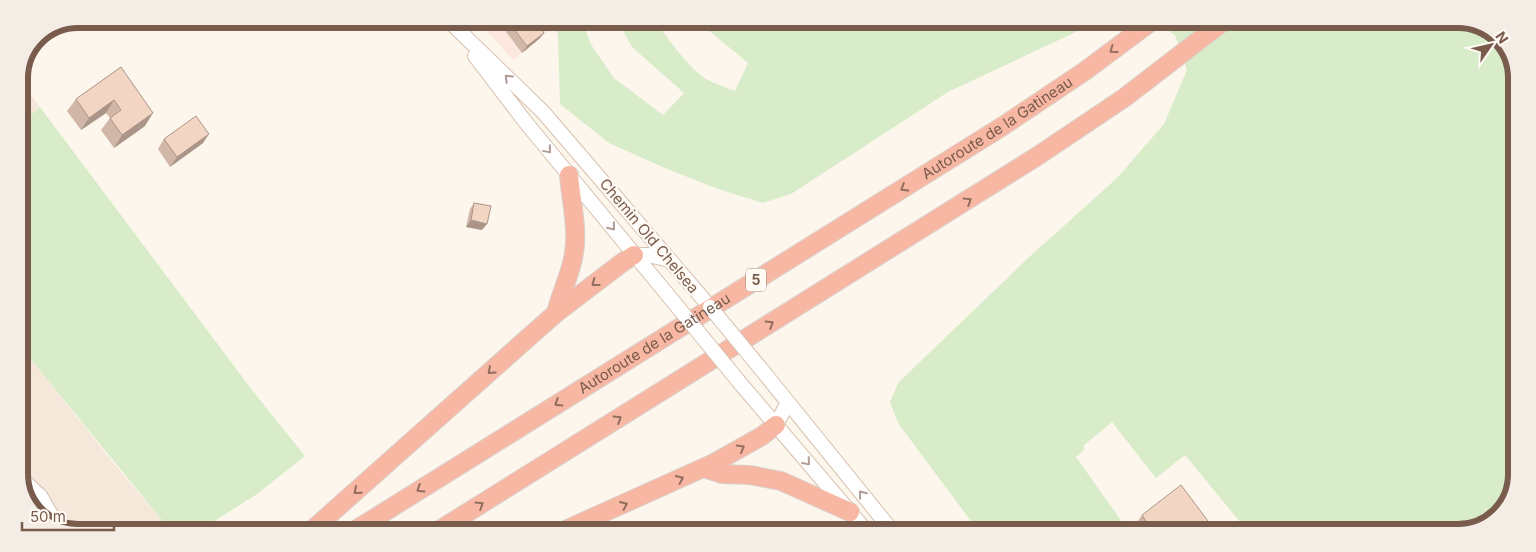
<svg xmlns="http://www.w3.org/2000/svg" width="1536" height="552" viewBox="0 0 1536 552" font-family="Inter,sans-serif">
<rect width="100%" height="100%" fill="#fdf6ec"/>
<!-- residential -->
<path fill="#f5e8da" d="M 19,80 L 40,107 L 19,126 Z
M 19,345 L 120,471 L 170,530 L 59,530 L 31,511 L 19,479 Z"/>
<!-- commercial -->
<path fill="#fde8e0" d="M 477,20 L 542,20 L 550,30 L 513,60 Z"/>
<!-- green -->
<path fill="#d8ecc9" d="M 548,20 L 581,20 L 592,46 L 614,78 L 663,115 L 684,93 L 632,47 L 617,20 L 655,20 C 668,39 687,66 706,79 C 715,84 726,87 735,91 L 748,63 L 696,20 L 1116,21 L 1078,31 L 948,92 L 791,194 L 763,203 L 721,190 L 667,169 L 609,143 L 560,104 L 558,34 Z
M 1153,21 L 1477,22 L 1505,41 L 1517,73 L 1514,493 L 1494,521 L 1459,533 L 1367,533 L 1363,531 L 1361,533 L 1249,533 L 1185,455 L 1156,478 L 1112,422 L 1083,446 L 1085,449 L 1076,457 L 1127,529 L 1123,533 L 977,532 L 973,524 L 898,423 L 890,402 L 898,383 L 1027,259 L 1117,178 L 1164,124 L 1187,70 L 1175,35 Z
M 40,107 L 252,390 L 305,456 L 257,494 L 199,531 L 170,530 L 19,345 L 19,126 Z"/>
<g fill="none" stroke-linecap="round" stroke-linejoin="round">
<defs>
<path id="street" d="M 19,474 L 42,495 L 62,530"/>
<path id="secondary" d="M 449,21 L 543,112 L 710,307
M 475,56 L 527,124 L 667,294
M 634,255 L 648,255 L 670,260
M 761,369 L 893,532
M 740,383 L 867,532
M 776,425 L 788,402"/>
<g id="highway">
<path d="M 556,313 C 561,292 571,274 574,253 C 578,228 571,201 569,175"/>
<path d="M 704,468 L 722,474 L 750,475 L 781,481 L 850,512"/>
<path d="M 311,531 L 556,313 L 623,262 L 634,255"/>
<path id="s1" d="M 354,531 L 1003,126 L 1085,71 L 1152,21"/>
<path d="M 438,531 L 1036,157 L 1124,98 L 1224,21"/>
<path d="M 563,531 L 714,463 L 762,436 L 776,425"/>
</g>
</defs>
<!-- street casing -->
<use href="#street" stroke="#d1beb0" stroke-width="12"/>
<!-- secondary casing -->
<use href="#secondary" stroke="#d6c0b0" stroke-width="16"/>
<!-- highway casing -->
<use href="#highway" stroke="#dad1cd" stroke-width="20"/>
<!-- street -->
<use href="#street" stroke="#fff" stroke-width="10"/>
<!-- secondary -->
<use href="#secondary" stroke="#fff" stroke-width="14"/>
<!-- highway -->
<use href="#highway" stroke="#f7b7a3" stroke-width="18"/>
<defs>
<path id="secondary-bridge" d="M 667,294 L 740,383
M 710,307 L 761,369"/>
</defs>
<!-- secondary-bridge casing -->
<use href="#secondary-bridge" stroke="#d6c0b0" stroke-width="16" stroke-linecap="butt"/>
<!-- secondary-bridge -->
<use href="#secondary-bridge" stroke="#fff" stroke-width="14"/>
</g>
<!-- wall -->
<path fill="#d1b7a8" d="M 505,20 L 527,20 L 530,23 L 544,33 L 539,39 L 522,53 L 501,25 Z
M 121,67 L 145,126 L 114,148 L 101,130 L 110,118 L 106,113 L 81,130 L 67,111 L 76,99 Z
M 164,139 L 203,143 L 170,167 L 158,149 Z
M 474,203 L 482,230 L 466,227 L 470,209 Z
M 1142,515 L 1205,533 L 1136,531 L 1133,528 Z"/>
<!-- shaded-wall -->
<path fill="#aa9588" d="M 544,33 L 539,39 L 522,53 L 527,46 Z
M 114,100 L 106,113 L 81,130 L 89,118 Z
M 153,113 L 145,126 L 114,148 L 122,135 Z
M 209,134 L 203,143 L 170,167 L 177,157 Z
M 471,220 L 487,224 L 482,230 L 466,227 Z
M 1211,525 L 1205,533 L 1201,533 Z"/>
<!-- building -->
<path fill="#f3d5c3" stroke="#aa9588" d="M 507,20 L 527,20 L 530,23 L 535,20 L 544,33 L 527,46 Z
M 121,67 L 153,113 L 122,135 L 110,118 L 121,110 L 114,100 L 89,118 L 76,99 Z
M 196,116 L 209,134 L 177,157 L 164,139 Z
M 474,203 L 491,206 L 487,224 L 471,220 Z
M 1181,485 L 1211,525 L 1201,533 L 1135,533 L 1147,523 L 1142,515 Z"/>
<!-- one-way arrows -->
<defs><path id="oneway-chevron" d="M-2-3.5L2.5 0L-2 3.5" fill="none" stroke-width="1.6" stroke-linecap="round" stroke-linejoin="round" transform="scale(1.25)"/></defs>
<g stroke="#936e5e">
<use href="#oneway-chevron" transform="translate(1113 50) rotate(144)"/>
<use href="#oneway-chevron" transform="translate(904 188) rotate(148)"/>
<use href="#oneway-chevron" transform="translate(968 201) rotate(-32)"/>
<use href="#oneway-chevron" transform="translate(595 283) rotate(143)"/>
<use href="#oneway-chevron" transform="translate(770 324) rotate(-32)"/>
<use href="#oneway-chevron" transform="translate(491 371) rotate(138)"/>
<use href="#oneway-chevron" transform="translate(558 403) rotate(148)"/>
<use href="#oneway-chevron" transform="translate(618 419) rotate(-32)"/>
<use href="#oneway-chevron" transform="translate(741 448) rotate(-30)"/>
<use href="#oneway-chevron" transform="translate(680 479) rotate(-25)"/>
<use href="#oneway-chevron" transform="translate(420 489) rotate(148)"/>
<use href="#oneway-chevron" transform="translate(357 491) rotate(139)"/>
<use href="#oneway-chevron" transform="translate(480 505) rotate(-32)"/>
<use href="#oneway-chevron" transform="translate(624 505) rotate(-24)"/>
</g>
<g stroke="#af9d94">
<use href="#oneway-chevron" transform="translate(508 78) rotate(-136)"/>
<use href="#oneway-chevron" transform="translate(548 150) rotate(50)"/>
<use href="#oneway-chevron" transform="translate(612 227) rotate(51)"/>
<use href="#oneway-chevron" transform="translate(807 462) rotate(49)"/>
<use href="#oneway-chevron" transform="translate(862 494) rotate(-129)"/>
</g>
<g text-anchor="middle" stroke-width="4.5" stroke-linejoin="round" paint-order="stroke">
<!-- shield labels -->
<rect fill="#fffaf3" stroke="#a28b7f" stroke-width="1" x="746" y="268.5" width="20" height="23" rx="4"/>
<g font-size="14" font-weight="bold" fill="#7a5c4d">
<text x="756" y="285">5</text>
</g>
<!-- street labels -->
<g font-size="15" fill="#7a5c4d" stroke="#fffaf3">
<text dy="5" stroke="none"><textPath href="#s1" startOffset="759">Autoroute de la Gatineau</textPath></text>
<text transform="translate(649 236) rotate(50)" y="5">Chemin Old Chelsea</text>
<text dy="5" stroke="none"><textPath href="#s1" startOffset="354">Autoroute de la Gatineau</textPath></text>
</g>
</g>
<!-- crop -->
<path d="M0 0H1536V552H0ZM78 28H1458A50 50 0 0 1 1508 78V474A50 50 0 0 1 1458 524H78A50 50 0 0 1 28 474V78A50 50 0 0 1 78 28Z" fill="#f4ede6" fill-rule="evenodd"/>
<path fill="none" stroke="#7a5c4d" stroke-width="6" d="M78 28H1458A50 50 0 0 1 1508 78V474A50 50 0 0 1 1458 524H78A50 50 0 0 1 28 474V78A50 50 0 0 1 78 28Z"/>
<!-- north arrow -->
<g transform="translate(1491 45) rotate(56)" stroke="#fffaf3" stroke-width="4" paint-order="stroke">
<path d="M0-4L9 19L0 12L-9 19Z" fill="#7a5c4d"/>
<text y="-8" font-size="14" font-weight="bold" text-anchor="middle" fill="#7a5c4d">N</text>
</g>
<!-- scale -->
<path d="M22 522v8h92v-8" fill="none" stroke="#7a5c4d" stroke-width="2.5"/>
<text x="30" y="522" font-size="15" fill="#7a5c4d" stroke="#fffaf3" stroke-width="4" paint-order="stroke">50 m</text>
</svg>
